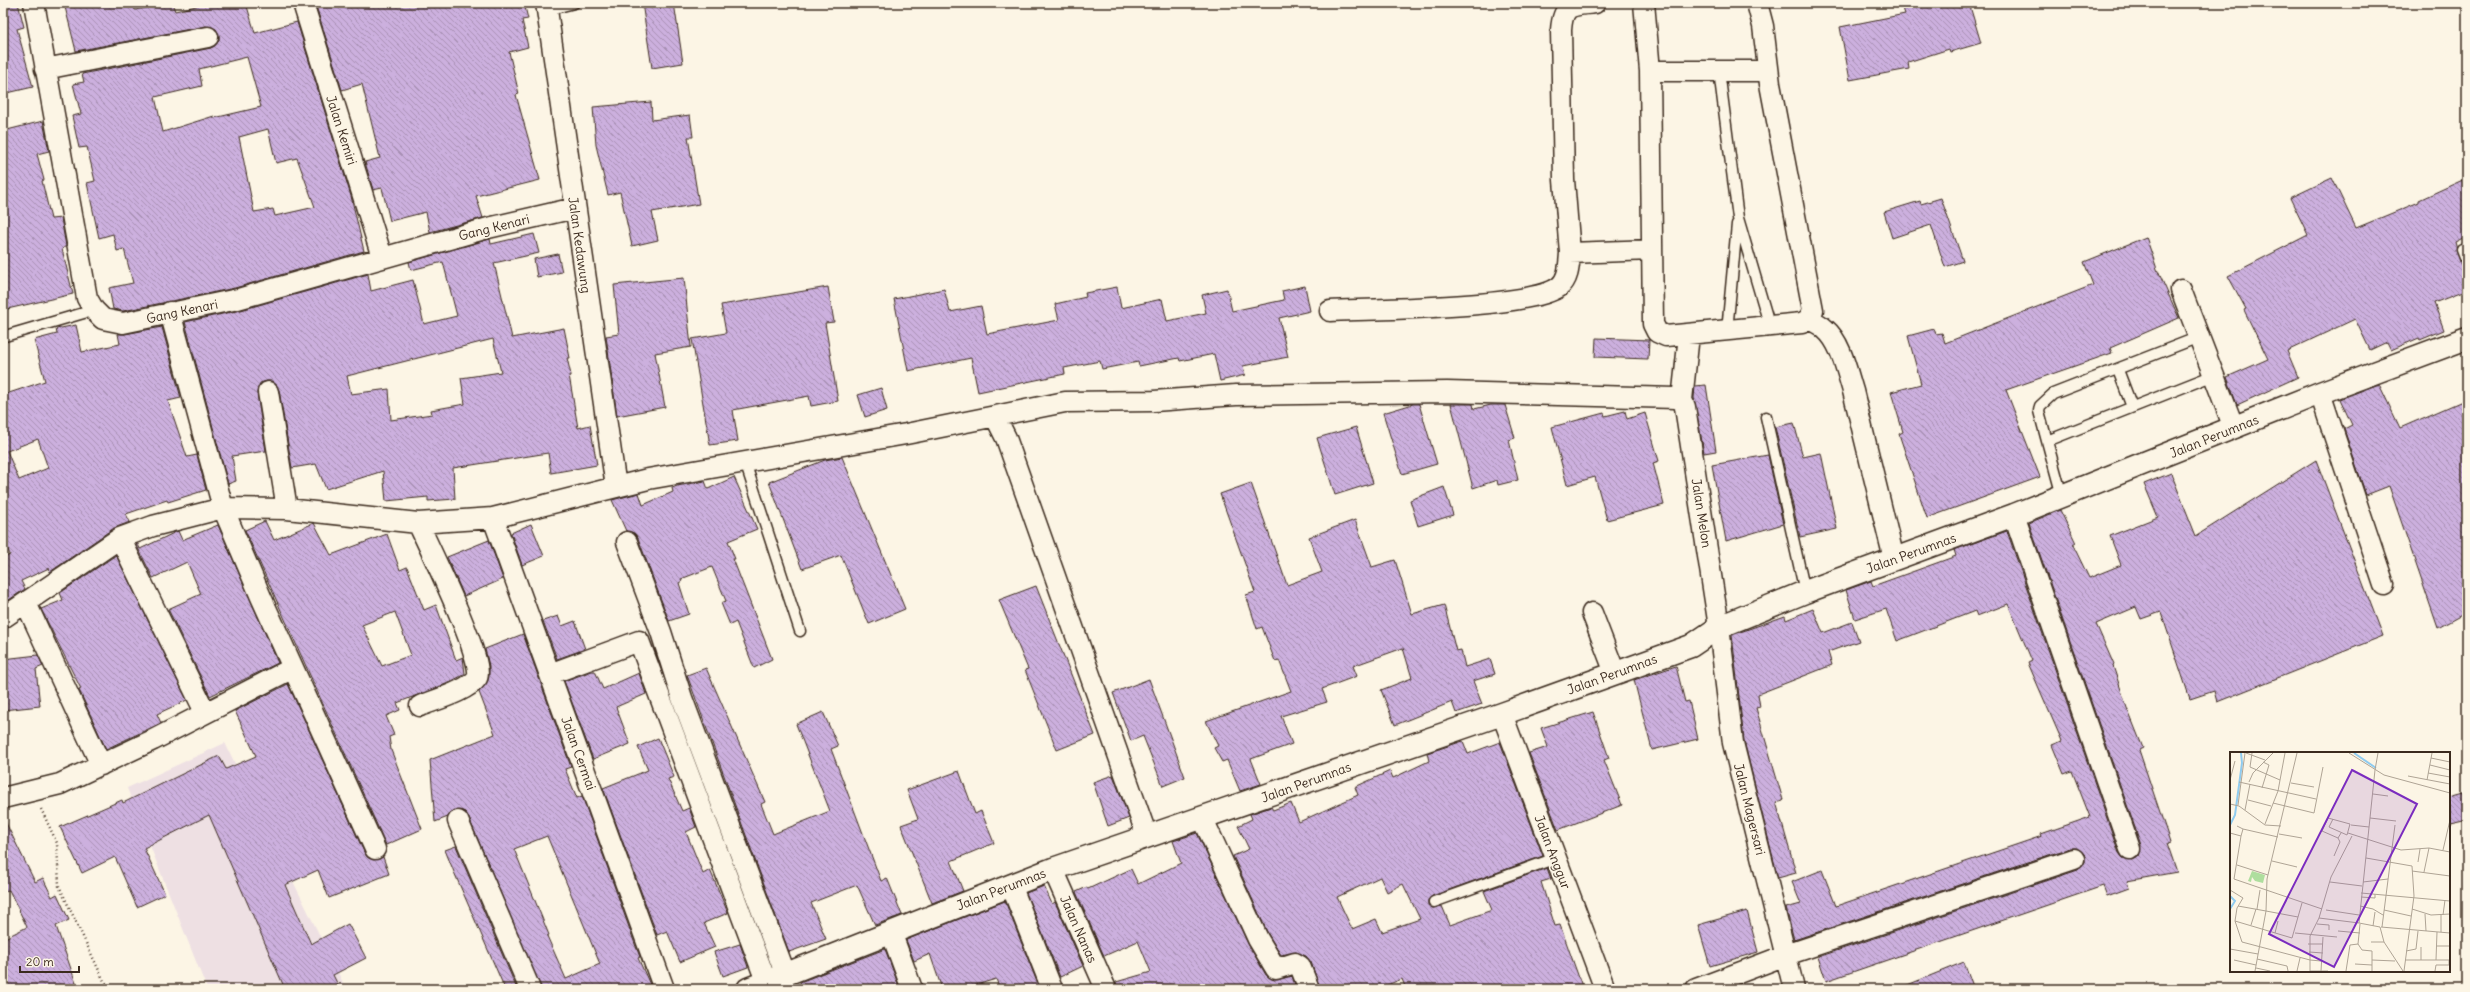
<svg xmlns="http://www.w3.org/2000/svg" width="2470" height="992" viewBox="0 0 2470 992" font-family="Delius,sans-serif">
<defs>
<pattern id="building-back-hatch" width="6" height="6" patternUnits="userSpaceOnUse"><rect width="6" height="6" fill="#ccb0de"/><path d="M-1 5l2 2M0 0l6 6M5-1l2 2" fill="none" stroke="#a78fb3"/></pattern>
</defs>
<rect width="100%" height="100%" fill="#fcf5e5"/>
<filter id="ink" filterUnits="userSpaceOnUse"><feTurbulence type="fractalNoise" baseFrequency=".025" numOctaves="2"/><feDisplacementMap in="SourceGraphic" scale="8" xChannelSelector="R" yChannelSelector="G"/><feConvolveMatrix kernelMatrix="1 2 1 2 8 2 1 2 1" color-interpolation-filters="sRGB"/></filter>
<g filter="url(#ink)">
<!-- built -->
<path fill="#eee0e3" d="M 225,743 L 346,989 L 207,989 L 127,788 Z"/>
<!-- building -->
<path fill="url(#building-back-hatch)" stroke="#3b2a1e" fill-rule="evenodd" d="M 3,3 L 18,3 L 24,27 L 17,29 L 33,87 L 3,94 Z
M 64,3 L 133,3 L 135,10 L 172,3 L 175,11 L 209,3 L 246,3 L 255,33 L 297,22 L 351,196 L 364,251 L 235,288 L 123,311 L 113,309 L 109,288 L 133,283 L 124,249 L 117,251 L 113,234 L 99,238 L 87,183 L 95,181 L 87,147 L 79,148 L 72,116 L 81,114 L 73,84 L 84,82 L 82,74 L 211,48 L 219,41 L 219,35 L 216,29 L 206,26 L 76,51 ZM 247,57 L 261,107 L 214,118 L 214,116 L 163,132 L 155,97 L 202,86 L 199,69 ZM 268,129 L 276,163 L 297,158 L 315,207 L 275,216 L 273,209 L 254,212 L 239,137 Z
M 315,3 L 524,3 L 528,19 L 522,20 L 528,47 L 509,52 L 519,94 L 516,95 L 540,180 L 476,196 L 483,218 L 430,232 L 426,212 L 390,221 L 382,188 L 373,190 L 365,162 L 380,158 L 362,84 L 342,90 Z
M 642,3 L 674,3 L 683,63 L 652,68 Z
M 1901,3 L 1969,3 L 1981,43 L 1950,52 L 1949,49 L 1908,62 L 1909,69 L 1850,80 L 1840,27 L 1905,14 Z
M 651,102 L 652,120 L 690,115 L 693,137 L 688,137 L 699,204 L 652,212 L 658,240 L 632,246 L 620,192 L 608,195 L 596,145 L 593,107 Z
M 43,121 L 49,151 L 37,154 L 44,180 L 42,181 L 51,219 L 61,218 L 66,246 L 62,249 L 73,294 L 3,310 L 3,131 Z
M 2332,178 L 2356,228 L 2419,202 L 2419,200 L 2467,178 L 2467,236 L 2455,242 L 2461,265 L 2467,272 L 2467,290 L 2434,303 L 2444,330 L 2420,340 L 2419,338 L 2391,350 L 2387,342 L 2370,350 L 2355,319 L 2287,351 L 2298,377 L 2237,405 L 2227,377 L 2268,359 L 2244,310 L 2246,309 L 2228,276 L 2308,235 L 2290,198 Z
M 1941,198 L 1963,261 L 1945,267 L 1931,225 L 1892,238 L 1884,212 L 1920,201 L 1921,204 Z
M 534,234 L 539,253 L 494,263 L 512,338 L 564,328 L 570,358 L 567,358 L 571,375 L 569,375 L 578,428 L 590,425 L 597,465 L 551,473 L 548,453 L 453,468 L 455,499 L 428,501 L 428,497 L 386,501 L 383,471 L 326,489 L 316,464 L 292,468 L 279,390 L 272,381 L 267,381 L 260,383 L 257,393 L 266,451 L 232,456 L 236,481 L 228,484 L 185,322 L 241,310 L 368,274 L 371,291 L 413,280 L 424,324 L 457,316 L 443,262 L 411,270 L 409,262 L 490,239 L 491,244 ZM 493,339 L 501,372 L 461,378 L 465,404 L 431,410 L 432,414 L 391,420 L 389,389 L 351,394 L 347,376 Z
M 2146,237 L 2157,269 L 2179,318 L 2110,348 L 2112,353 L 2006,390 L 2040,477 L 1927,518 L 1899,434 L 1903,432 L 1891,392 L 1921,384 L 1908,336 L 1934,329 L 1936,334 L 1942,333 L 1945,343 L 2093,285 L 2084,262 Z
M 558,254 L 562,272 L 537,277 L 534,259 Z
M 684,278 L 691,347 L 655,353 L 665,407 L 617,416 L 606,336 L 619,334 L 614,285 Z
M 1305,286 L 1310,311 L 1279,318 L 1288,357 L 1243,366 L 1245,375 L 1220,381 L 1214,354 L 1180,361 L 1179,358 L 1139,366 L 1138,362 L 1102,369 L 1100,361 L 1064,368 L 1065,374 L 978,392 L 971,358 L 908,371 L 894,299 L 944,289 L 950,312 L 981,306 L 987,334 L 1059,320 L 1055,304 L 1086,297 L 1085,293 L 1117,287 L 1121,308 L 1162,299 L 1167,321 L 1206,313 L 1202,295 L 1227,289 L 1232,311 L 1284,300 L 1282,291 Z
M 828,287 L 834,322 L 825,323 L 838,401 L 811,406 L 809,396 L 733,410 L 738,441 L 710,445 L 692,339 L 726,333 L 721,305 Z
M 76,325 L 82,352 L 120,344 L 118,334 L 125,334 L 162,327 L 181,398 L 168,401 L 187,457 L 197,455 L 206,490 L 168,502 L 167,500 L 126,514 L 130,522 L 114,528 L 50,572 L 49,568 L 21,581 L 25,589 L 3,604 L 3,558 L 10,555 L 3,537 L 3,395 L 45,381 L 34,340 L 57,334 L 56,329 ZM 38,439 L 48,468 L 19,480 L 7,451 Z
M 1596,338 L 1649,340 L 1648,359 L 1595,357 Z
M 2379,384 L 2400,428 L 2467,399 L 2467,612 L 2438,628 L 2389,486 L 2366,495 L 2344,429 L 2352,425 L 2340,399 Z
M 1706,385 L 1716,451 L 1704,453 L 1694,398 L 1695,386 Z
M 881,388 L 887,410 L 865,417 L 858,395 Z
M 1413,404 L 1419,404 L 1437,464 L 1402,474 L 1383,413 Z
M 1451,404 L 1473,404 L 1474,409 L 1491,405 L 1505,405 L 1515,438 L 1509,440 L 1518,480 L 1498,485 L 1497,480 L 1473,488 Z
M 1625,411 L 1627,419 L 1645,413 L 1659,461 L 1653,463 L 1664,505 L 1607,520 L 1595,477 L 1567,485 L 1552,427 L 1604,413 L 1605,416 Z
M 1794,423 L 1803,457 L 1821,453 L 1837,529 L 1800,537 L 1775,427 Z
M 1356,427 L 1373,483 L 1335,495 L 1317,438 Z
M 1768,455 L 1783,524 L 1726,541 L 1712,465 Z
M 842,457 L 905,609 L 869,624 L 841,555 L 802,569 L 769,482 L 825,460 Z
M 2316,460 L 2383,636 L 2217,702 L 2214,691 L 2190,699 L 2161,612 L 2141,619 L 2136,607 L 2096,624 L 2114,665 L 2113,666 L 2127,708 L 2143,748 L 2139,750 L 2170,842 L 2167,843 L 2177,872 L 2127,881 L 2129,888 L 2107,896 L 2103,886 L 1826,981 L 1818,957 L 2078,870 L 2085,862 L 2085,855 L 2077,848 L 2070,848 L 1794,940 L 1786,908 L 1801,904 L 1792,882 L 1822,870 L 1836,906 L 2042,836 L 2041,834 L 2090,817 L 2072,771 L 2064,774 L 2052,745 L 2062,741 L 2028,663 L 2032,661 L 2008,604 L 1977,616 L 1975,611 L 1897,641 L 1886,609 L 1855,619 L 1846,590 L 1871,581 L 1873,586 L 1956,556 L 1954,550 L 2007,531 L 2119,853 L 2123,858 L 2133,860 L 2139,856 L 2141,845 L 2029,523 L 2060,510 L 2076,543 L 2073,545 L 2089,578 L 2121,565 L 2110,536 L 2158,517 L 2144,484 L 2171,473 L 2196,536 Z
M 734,477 L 757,529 L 728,541 L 735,559 L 733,559 L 772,659 L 754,668 L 736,622 L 730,625 L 721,603 L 726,601 L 712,567 L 681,579 L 682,581 L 679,583 L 689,614 L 669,621 L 638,538 L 634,533 L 626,531 L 612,500 L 639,493 L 643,505 L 673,492 L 672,488 L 677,486 L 705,481 L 708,489 Z
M 1251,483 L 1287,585 L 1322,572 L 1309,537 L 1355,520 L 1372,567 L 1395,560 L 1412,614 L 1444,605 L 1456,651 L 1461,650 L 1465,667 L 1490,659 L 1495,674 L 1473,681 L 1482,704 L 1456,713 L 1452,702 L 1395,725 L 1381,690 L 1412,678 L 1403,648 L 1353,666 L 1357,676 L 1322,689 L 1327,702 L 1281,716 L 1292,744 L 1251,759 L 1261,784 L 1240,791 L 1227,760 L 1222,762 L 1214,748 L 1218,746 L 1206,721 L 1291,691 L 1279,660 L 1275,661 L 1262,627 L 1257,629 L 1246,595 L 1255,592 L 1220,494 Z
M 1444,487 L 1453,515 L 1418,526 L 1410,500 Z
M 265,521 L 274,540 L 314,523 L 331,555 L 387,534 L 400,570 L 407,567 L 424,610 L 436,605 L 456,660 L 463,657 L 465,674 L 446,684 L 397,703 L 400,710 L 386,716 L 394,735 L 389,737 L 391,750 L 422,829 L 386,845 L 245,530 ZM 395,612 L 411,655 L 382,666 L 362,625 Z
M 531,524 L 544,556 L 522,565 L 511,533 Z
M 218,525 L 278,663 L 210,696 L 168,609 L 201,594 L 187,562 L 153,578 L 136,544 L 138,544 L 140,549 L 178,531 L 182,540 Z
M 489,540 L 503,579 L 464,596 L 447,557 Z
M 116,555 L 187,700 L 157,714 L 161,723 L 106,749 L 79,690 L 81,689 L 41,609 L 63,600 L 60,593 Z
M 1036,586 L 1095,735 L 1057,750 L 1025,670 L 1028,669 L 999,600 Z
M 1813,609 L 1823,633 L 1852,622 L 1859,641 L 1828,652 L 1832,665 L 1758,694 L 1760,707 L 1756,708 L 1783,800 L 1776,802 L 1796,873 L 1778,878 L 1744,741 L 1732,635 L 1785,616 L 1786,620 Z
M 558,616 L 562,626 L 575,621 L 585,649 L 557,659 L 543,621 Z
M 523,634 L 571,767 L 565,769 L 577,798 L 582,796 L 635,944 L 640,957 L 638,958 L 652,989 L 541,989 L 468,816 L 465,812 L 454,810 L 448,817 L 435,822 L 430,760 L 495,734 L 479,692 L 488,679 L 489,666 L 485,649 ZM 547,836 L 600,964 L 566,979 L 547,936 L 549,935 L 514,849 Z
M 38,655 L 43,666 L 36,669 L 40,706 L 3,710 L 3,659 Z
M 1676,666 L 1685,702 L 1689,701 L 1698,739 L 1652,750 L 1634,680 Z
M 706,668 L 765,802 L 761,804 L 773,834 L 830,811 L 796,724 L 823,712 L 838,746 L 831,749 L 881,881 L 887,878 L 902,915 L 875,925 L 857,885 L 811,903 L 826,939 L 789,952 L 687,675 Z
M 592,671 L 595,671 L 603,689 L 639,673 L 646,694 L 616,707 L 630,744 L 593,759 L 564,681 Z
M 1149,679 L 1185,777 L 1163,786 L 1143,736 L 1131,741 L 1113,693 Z
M 288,684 L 365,854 L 373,860 L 383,857 L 389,874 L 329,898 L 318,870 L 285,885 L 311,944 L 348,924 L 366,958 L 333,975 L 340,989 L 285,989 L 209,815 L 144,848 L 165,894 L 137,907 L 115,857 L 82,873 L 60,827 L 122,800 L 123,803 L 219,756 L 226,769 L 256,756 L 235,711 Z
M 1593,712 L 1609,758 L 1604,760 L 1622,805 L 1558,830 L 1529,753 L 1548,747 L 1541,728 Z
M 658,738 L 674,777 L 668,779 L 682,811 L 689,808 L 696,827 L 686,832 L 703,874 L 710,870 L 728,913 L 704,923 L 715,947 L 680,962 L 667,931 L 657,935 L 603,788 L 648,770 L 638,747 Z
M 1463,741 L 1468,754 L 1500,742 L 1543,856 L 1432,896 L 1428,900 L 1428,905 L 1433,908 L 1442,906 L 1450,925 L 1492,910 L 1484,891 L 1547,868 L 1551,879 L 1541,882 L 1555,926 L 1560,925 L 1583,989 L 1406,989 L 1402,979 L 1377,989 L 1320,989 L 1311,962 L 1306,956 L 1296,952 L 1281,955 L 1268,934 L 1233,856 L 1249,849 L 1238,826 L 1252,819 L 1250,814 L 1271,807 L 1273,810 L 1291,803 L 1299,822 L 1358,795 L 1355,787 L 1390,771 L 1393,778 L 1429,761 L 1427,753 ZM 1380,877 L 1387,892 L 1403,884 L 1420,919 L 1382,932 L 1376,919 L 1352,929 L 1337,897 Z
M 959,771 L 975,814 L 981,811 L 994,843 L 951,861 L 963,891 L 932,903 L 901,825 L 918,819 L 907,790 Z
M 1113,775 L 1129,818 L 1108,826 L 1093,782 Z
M 2467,792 L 2467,820 L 2449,824 L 2449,797 Z
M 3,817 L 35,882 L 43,878 L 52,897 L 57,894 L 69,920 L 56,926 L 78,989 L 3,989 L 3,939 L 27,927 L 9,890 L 3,893 Z
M 1197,833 L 1248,944 L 1266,975 L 1275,980 L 1292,976 L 1295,985 L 1283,989 L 1264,989 L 1263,984 L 1248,989 L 1117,989 L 1116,982 L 1151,972 L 1138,941 L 1104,956 L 1076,892 L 1087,887 L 1088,889 L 1131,869 L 1138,884 L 1181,863 L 1173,841 Z
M 456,846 L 517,989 L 505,989 L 454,872 L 445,850 Z
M 1044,886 L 1052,904 L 1055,902 L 1083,966 L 1060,977 L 1026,893 Z
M 1005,901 L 1039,987 L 1035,989 L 1000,989 L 996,979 L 963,989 L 942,989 L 930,954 L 914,961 L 906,940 Z
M 1747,911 L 1758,952 L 1710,966 L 1698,925 Z
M 740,944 L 748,967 L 723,976 L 714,952 Z
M 885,949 L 900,989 L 802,989 L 800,982 Z
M 1964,962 L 1974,989 L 1900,989 L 1900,988 Z"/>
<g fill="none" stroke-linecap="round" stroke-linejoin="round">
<defs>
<path id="service" d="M 547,10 L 574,3
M 1719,71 L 1738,218 L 1770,327
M 2462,250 L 2467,263
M 1727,331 L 1737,224
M 5,336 L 94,310
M 2118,370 L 2132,407
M 1766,417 L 1805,592
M 2047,441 L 2039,411 L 2040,406 L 2053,394 L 2199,337
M 745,462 L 800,631
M 2062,496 L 2047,441 L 2214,375
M 1434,902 L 1556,858"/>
<path id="minor" d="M 34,3 L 87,298 L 94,310 L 103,319 L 123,323 L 238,299 L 488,228 L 575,208
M 303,3 L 382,257
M 546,3 L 616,487
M 1595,3 C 1572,6 1563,3 1561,30 L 1564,180 L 1570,253 L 1652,250
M 1644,3 L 1650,71
M 1757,3 L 1763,26 L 1770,84 L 1813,310 L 1809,319 L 1802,323 L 1666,336 L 1657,332 L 1653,324 L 1650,71 L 1768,71
M 45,69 L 208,37
M 2181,290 L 2234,428
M 1330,311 C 1375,309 1530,308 1559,287 C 1569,279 1569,265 1570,253
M 170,312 L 223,508 L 261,597 L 375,849
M 1809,319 C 1815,322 1821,325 1825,329 C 1841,342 1847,372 1853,391 L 1894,559
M 268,392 L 287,509
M 2320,393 L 2384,585
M 1682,400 L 1685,407 L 1719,627 L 1733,743 L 1794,989
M 1682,400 L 1689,335
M 995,416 L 1006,438 L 1147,836
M 2014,515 L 2130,849
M 493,518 L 664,989
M 418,523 C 427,543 487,665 477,678 C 468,691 435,700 420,706
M 120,538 L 205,712
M 627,542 L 661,632 L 682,698 L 785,973
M 26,603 L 101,765
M 1592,613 L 1615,673
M 3,618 L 120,538 L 153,526 L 223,508 L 287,509 L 418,523 L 493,518 L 648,479 L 906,434 L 1065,402 L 1154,401 L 1236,395 L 1447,392 L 1676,398 L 1682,400
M 550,674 L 639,641 L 766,981
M 1502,714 L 1605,989
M 3,798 L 60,784 L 153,740 L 293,668
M 1203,819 L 1258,939 L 1276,969 L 1295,963 L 1300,966 L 1309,989
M 458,821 L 530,989
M 1053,869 L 1106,989
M 1011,885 L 1052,989
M 891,932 L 912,989
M 1696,989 L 1786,955 L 2074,859"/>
<path id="tertiary" d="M 748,989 L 1053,869 L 1502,714 L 1691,646 L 1719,627 L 1805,592 L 2014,515 L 2320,393 L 2467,338"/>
</defs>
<!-- service casing -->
<use href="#service" stroke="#3b2a1e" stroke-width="13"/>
<!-- minor casing -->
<use href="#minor" stroke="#3b2a1e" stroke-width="23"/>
<!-- tertiary casing -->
<use href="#tertiary" stroke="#3b2a1e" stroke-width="25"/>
<!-- path -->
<path stroke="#3b2a1e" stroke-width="2.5" stroke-dasharray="1 3" stroke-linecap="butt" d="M 41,809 L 57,843 L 59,886 L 104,981 L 112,989"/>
<!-- service -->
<use href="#service" stroke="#fcf5e5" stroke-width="10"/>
<!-- minor -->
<use href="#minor" stroke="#fcf5e5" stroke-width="20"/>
<!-- tertiary -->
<use href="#tertiary" stroke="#fcf5e5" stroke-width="22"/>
</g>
</g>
<g text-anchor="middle" stroke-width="3" stroke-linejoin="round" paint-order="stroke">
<!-- street labels -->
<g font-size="13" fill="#3b2a1e" stroke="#fcf5e5">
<text transform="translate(342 130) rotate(72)" y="5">Jalan Kemiri</text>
<text transform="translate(494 227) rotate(-14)" y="5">Gang Kenari</text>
<text transform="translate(580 245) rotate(82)" y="5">Jalan Kedawung</text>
<text transform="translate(182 311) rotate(-12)" y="5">Gang Kenari</text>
<text transform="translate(2214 436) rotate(-22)" y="5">Jalan Perumnas</text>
<text transform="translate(1702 513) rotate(81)" y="5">Jalan Melon</text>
<text transform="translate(1911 553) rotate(-20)" y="5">Jalan Perumnas</text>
<text transform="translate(1612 674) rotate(-20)" y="5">Jalan Perumnas</text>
<text transform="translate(579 753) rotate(70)" y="5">Jalan Cermai</text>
<text transform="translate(1306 782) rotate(-20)" y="5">Jalan Perumnas</text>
<text transform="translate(1750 809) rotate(76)" y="5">Jalan Magersari</text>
<text transform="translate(1553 852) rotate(69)" y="5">Jalan Anggur</text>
<text transform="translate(1001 889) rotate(-21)" y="5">Jalan Perumnas</text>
<text transform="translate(1079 929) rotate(66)" y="5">Jalan Nanas</text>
</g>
</g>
<!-- overview -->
<g transform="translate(2230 752)">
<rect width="220" height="220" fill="#fcf5e5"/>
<path d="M 22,119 L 35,123 L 33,131 L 25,129 L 22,125 L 21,130 L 18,129 Z" fill="#aede9e"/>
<path fill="none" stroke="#8fcbef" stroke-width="2" d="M 124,1 L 146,16M 0,73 L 5,63 L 12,11 L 11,1M 0,144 L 5,149 L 0,157"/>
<path fill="none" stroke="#afa495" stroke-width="1" d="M 16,1 L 35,8M 22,1 L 20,15 L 50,28M 119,1 L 154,23 L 220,41M 201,6 L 220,10M 200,13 L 220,18M 145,18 L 129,171 L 150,175 L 154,190 L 173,219M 145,18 L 148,1M 198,21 L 220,25M 178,24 L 220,32M 0,28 L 5,9M 197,28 L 202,1M 9,30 L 86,47M 19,30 L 23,21 L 43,1M 61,31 L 84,35M 32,36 L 39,13 L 33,10M 143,42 L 158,44M 18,48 L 41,54M 43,51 L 84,61 L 93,15M 0,52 L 9,54 L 35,73 L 51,74M 8,53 L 15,1M 15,58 L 20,32M 140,66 L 166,69M 103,67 L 99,75 L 117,83 L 120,72 L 98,66 L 92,79 L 108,86 L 111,81M 35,72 L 48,39 L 55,1M 121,73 L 139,75M 7,74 L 13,77 L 11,84M 13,77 L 48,85M 0,81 L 11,84 L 4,127 L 92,157M 118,81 L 171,98 L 199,96 L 220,100M 49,82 L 72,86M 213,98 L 220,68M 104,104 L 110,90 L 108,86M 136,106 L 182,114 L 184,144 L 174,219M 42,109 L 67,115M 188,110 L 190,97M 7,113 L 38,123M 182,119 L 220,124M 194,120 L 199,96M 100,130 L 132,134M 133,130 L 158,127M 0,138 L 13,146 L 7,156 L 5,169 L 12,190 L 80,208 L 91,209M 131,141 L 220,149M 131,145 L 145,146 L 145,142M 8,154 L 36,159M 130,154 L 143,157 L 153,163M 27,157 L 30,138M 182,157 L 201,163 L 220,162M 96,158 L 129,163M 154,158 L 181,164M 36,159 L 68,165M 195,162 L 196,179M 211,163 L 211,180M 213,163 L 215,148M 89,166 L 129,171M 5,169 L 62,186 L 72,151M 87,172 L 99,173 L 99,178M 130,172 L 128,192 L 132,198 L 142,199 L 142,219M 21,173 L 26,157M 143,174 L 145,160M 151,175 L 220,181M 152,175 L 165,73M 108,179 L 130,181M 45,181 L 48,169M 65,181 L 107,185M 141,190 L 154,190M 78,192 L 93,192M 207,194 L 220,194M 0,197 L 28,202M 176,199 L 186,197 L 188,179M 79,200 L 93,201M 27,207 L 57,214 L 58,219M 4,208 L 26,213M 142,208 L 165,209M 175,208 L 220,208M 191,208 L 191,195M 206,208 L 207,180M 125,212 L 142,213M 26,216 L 40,219M 25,219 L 36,159 L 37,127 L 67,1M 67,219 L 70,206M 80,219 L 80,184 L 89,166 L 101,125 L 122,84M 80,219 L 98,219M 91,219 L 93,185M 116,219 L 120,193 L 128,192M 205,219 L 206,213 L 219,213 L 219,208"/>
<path fill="#7b2cbf" fill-opacity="0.15" stroke="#7b2cbf" stroke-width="2" d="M 122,18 L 187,52 L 104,215 L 39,182 Z"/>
<rect width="220" height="220" fill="none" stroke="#3b2a1e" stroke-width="2"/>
</g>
<!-- margin -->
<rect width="2470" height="992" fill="none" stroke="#fcf5e5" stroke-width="16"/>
<rect x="8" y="8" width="2454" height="976" fill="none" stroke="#3b2a1e" stroke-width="1.5" filter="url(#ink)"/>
<!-- scale -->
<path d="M20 966v6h59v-6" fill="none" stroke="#3b2a1e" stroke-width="2"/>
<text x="26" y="966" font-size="12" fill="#3b2a1e" stroke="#fcf5e5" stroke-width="3" paint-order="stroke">20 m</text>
</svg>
